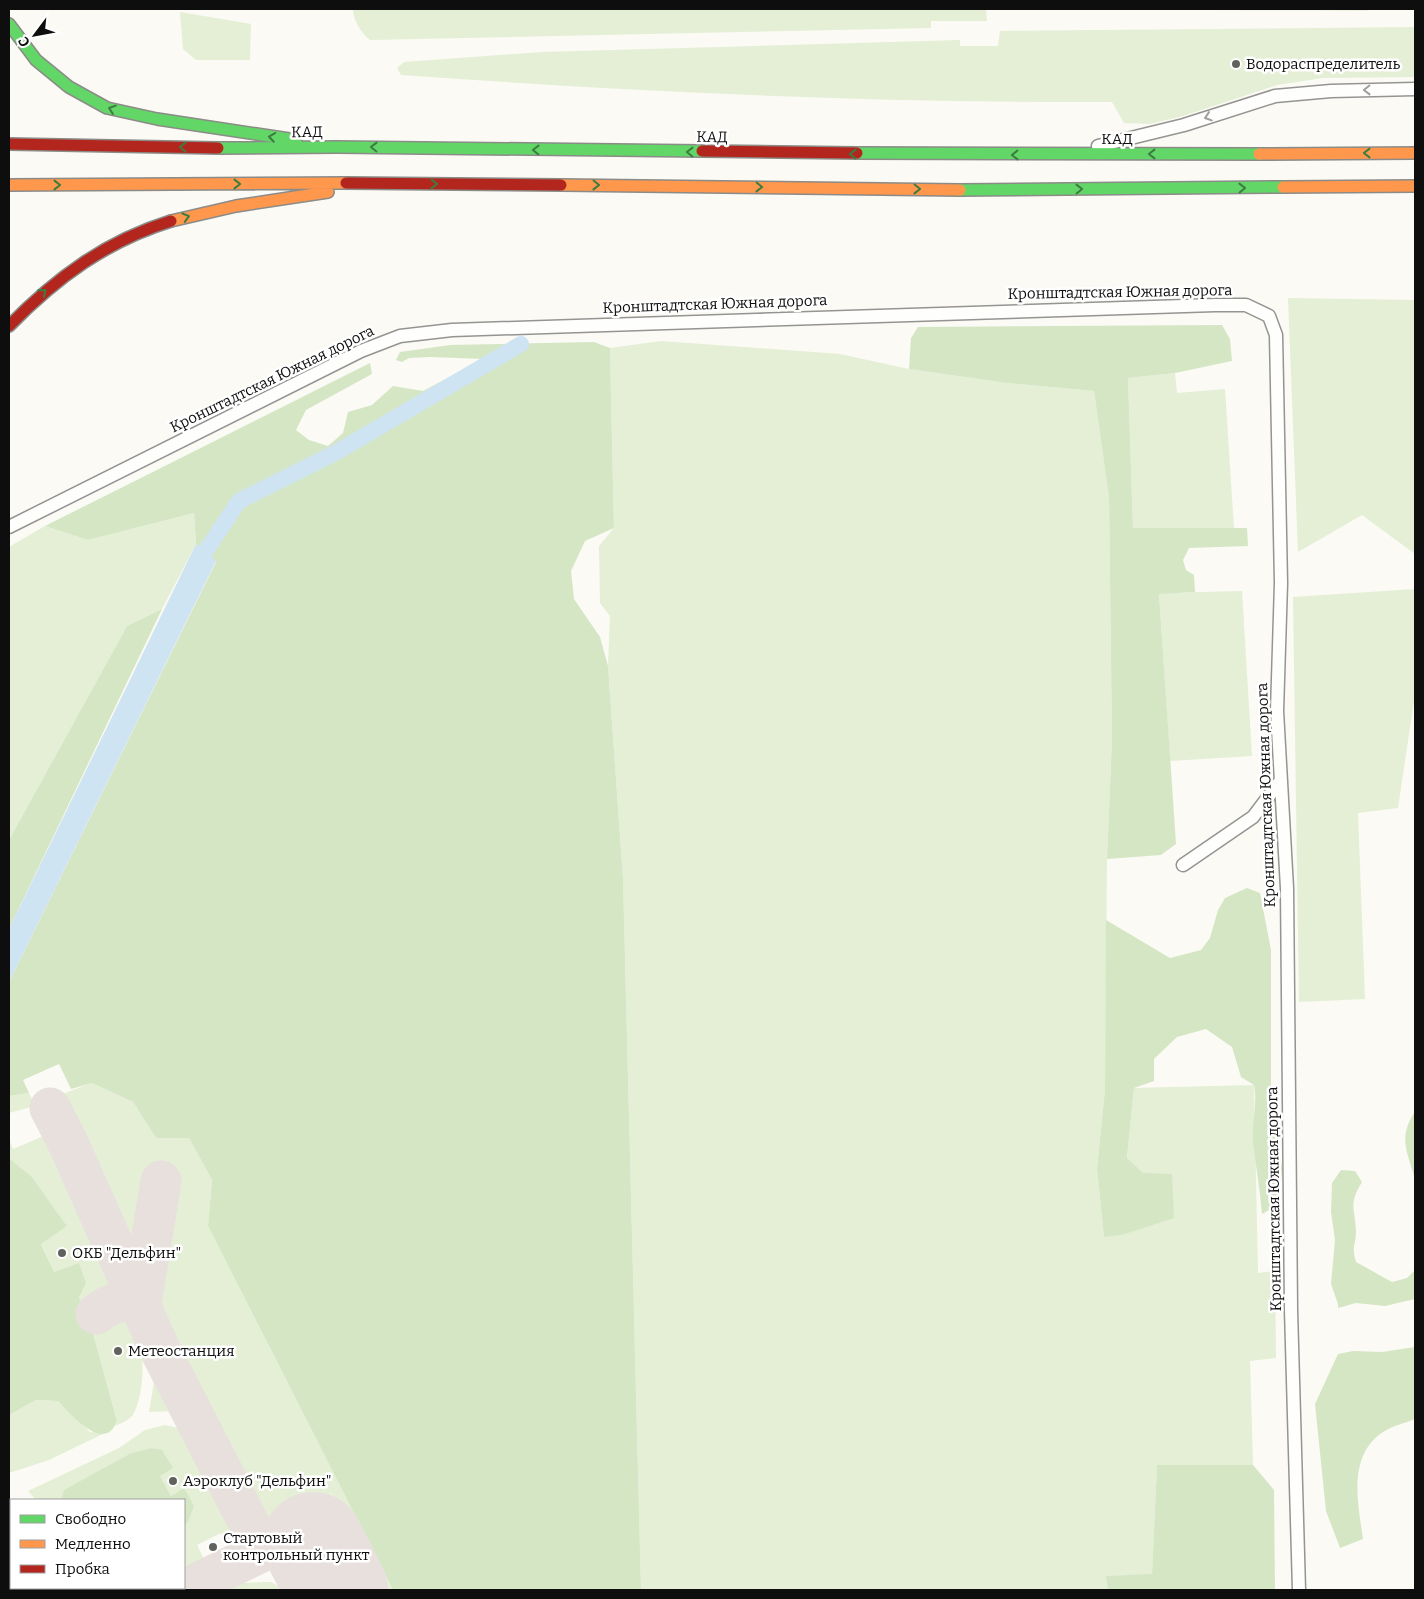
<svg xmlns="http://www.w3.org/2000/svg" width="1424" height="1599" viewBox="0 0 1424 1599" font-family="Bitter,serif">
<rect width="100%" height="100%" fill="#fbfaf4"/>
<!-- green -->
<path fill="#e4efd6" d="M 353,9 L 986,9 L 987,21 L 931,21 L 931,28 L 370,40 C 361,33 353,20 353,9 Z
M 180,12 L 251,24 L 250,60 L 196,60 L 183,49 Z
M 1415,27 L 1415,77 L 1323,78 L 1277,85 L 1183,116 L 1150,124 L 1124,123 L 1112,102 C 875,103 638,92 401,75 L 397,68 L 404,62 L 542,52 L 960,40 L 960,46 L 998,46 L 1000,31 Z
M 1288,298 L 1415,300 L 1415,554 L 1362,515 L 1298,552 Z
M 661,341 L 840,354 L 909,369 L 1007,383 L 1094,391 L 1109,498 L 1112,739 L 1107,859 L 1105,1089 L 1097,1169 L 1104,1236 L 1122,1235 L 1137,1229 L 1143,1173 L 1127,1159 L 1134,1088 L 1254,1085 L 1258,1273 L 1275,1271 L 1276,1358 L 1250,1361 L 1253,1465 L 1157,1466 L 1152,1575 L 1107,1576 L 1108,1590 L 641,1590 L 623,878 L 608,666 L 610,616 L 600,603 L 599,546 L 614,528 L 610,348 Z
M 1175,373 L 1177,393 L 1225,389 L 1234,528 L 1133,529 L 1128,378 Z
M 194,513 L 196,544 L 162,609 L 127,626 L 9,840 L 9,547 L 45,526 L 88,540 Z
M 1415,589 L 1415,694 L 1398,808 L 1358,813 L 1365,999 L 1299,1002 L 1293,597 Z
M 1242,591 L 1252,756 L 1170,761 L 1159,593 Z
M 92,1083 L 133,1102 L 156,1138 L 189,1138 L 212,1180 L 208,1226 L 393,1590 L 378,1590 L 330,1496 L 333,1493 L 261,1531 L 201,1419 L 166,1343 L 140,1279 L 54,1097 Z
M 29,1093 L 35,1106 L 9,1113 L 9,1096 Z
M 46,1135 L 53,1137 L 65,1146 L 130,1291 C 140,1325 150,1379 134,1413 C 130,1420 122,1423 115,1426 L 117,1421 L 94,1337 L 79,1297 L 79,1263 L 54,1272 L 41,1243 L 67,1226 L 32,1177 L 9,1158 L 9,1139 L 13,1149 Z
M 153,1348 L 184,1415 L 175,1411 L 149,1412 L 154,1382 Z
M 36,1400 L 58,1401 L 90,1432 L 105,1433 L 49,1460 L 9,1473 L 9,1415 Z
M 165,1425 L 186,1430 L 195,1437 L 239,1523 L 241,1531 L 239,1543 L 229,1548 L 221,1533 L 197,1545 L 205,1561 L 184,1570 L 184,1527 L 188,1522 L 184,1488 L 171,1496 L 160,1476 L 151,1448 L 131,1453 L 65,1490 L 61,1500 L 36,1500 L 28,1491 L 119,1448 L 145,1430 Z
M 271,1582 L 285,1590 L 220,1590 L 242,1583 Z"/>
<!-- forest -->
<path fill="#d5e6c5" d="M 1222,325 L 1230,339 L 1232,361 L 1175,373 L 1128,378 L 1133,528 L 1247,528 L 1248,546 L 1189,548 L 1183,560 L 1186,570 L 1194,575 L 1195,592 L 1159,594 L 1176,844 L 1161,855 L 1107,859 L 1112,739 L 1109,498 L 1094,391 L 1007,383 L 909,369 L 911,338 L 918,327 Z
M 594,342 L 610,348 L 614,528 L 585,541 L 571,571 L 574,599 L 600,637 L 608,666 L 623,878 L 641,1590 L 393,1590 L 208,1226 L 212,1180 L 189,1138 L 156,1138 L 133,1102 L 92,1083 L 71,1089 L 59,1064 L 23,1080 L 29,1093 L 9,1096 L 9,982 L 216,562 L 196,544 L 194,513 L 88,540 L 45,526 L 370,363 L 372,374 L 306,410 L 296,430 L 309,440 L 328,446 L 343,433 L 348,412 L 372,405 L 393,386 L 423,391 L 483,359 L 430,357 L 409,358 L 402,362 L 396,360 L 400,352 L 450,345 Z
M 162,609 L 9,929 L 9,840 L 127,626 Z
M 1247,888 L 1260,893 L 1271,950 L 1271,1097 L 1282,1168 L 1280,1195 L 1274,1207 L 1262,1214 C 1260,1190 1256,1167 1253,1143 C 1251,1123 1258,1105 1254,1085 L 1241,1077 L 1232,1047 L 1206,1029 L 1177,1037 L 1154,1059 L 1154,1081 L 1134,1088 L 1127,1158 L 1143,1173 L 1172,1174 L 1174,1218 L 1122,1235 L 1104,1237 L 1097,1169 L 1105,1089 L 1106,920 L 1170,958 L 1201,950 L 1210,938 L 1218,910 L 1225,898 Z
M 1415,1112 L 1415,1180 C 1408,1152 1397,1138 1415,1112 Z
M 9,1158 L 32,1177 L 67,1226 L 41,1244 L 54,1272 L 79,1263 L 86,1283 L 79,1297 L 94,1337 L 117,1421 C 104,1455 70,1413 58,1401 L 36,1400 L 9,1415 Z
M 1341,1170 L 1355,1171 L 1362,1182 C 1348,1205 1355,1208 1356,1231 C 1356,1246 1351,1245 1356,1262 L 1392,1282 L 1407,1278 L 1415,1270 L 1415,1299 L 1385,1306 L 1356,1303 L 1338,1308 L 1338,1304 L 1331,1284 L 1335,1240 L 1331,1212 L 1332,1183 Z
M 1415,1347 L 1415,1419 C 1405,1423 1392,1426 1383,1432 C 1347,1456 1358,1503 1363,1539 L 1340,1548 L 1326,1511 L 1315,1404 L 1338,1354 L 1353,1351 L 1382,1352 Z
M 151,1448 L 162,1450 L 173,1468 L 160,1476 L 171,1496 L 184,1488 L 194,1506 L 188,1522 L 184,1527 L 184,1500 L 61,1500 L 64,1490 L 131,1453 Z
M 1157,1465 L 1253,1465 L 1274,1490 L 1275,1590 L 1108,1590 L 1106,1576 L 1152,1574 Z"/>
<!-- pitch -->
<path fill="#edf3df" d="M 1193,9 L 1368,9 L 1368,11 L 1193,10 Z"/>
<!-- water -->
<path fill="#cee4f2" d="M 196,544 L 216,561 L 9,982 L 9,929 Z"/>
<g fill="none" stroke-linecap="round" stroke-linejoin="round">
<!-- canal -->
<path stroke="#cee4f2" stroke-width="16" d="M 196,572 L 205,552 L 239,501 L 335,453 L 521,344"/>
<!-- taxiway -->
<path stroke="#e8e0dd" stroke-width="41" d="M 50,1108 L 68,1143 L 162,1354 L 263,1551
M 96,1314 C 113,1302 121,1299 141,1304 L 161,1181
M 184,1590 L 263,1551 L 297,1540 L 313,1543"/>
<!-- runway -->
<path stroke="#e8e0dd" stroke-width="102" d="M 313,1543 L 337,1590"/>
<defs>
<path id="street" d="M 1098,146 L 1184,125 L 1275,96 L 1331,91 L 1415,89
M 9,527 L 361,351 L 400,336 L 452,330 L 1215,305 L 1246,305 L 1269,316 L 1276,335 L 1281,583 L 1277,711 L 1287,888 L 1291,1310 L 1299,1590
M 1183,865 L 1253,817 L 1281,780"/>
<path id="fast" d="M 9,24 L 36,60 L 69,87 L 107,108 L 157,119 L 296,140
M 218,148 L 337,147 L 702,151
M 857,153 L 1259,154
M 960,190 L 1283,187"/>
<path id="slow" d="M 1259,154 L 1415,153
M 9,185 L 346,183
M 561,185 L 960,190
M 1283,187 L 1415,186
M 171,221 L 236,206 L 328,192"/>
<path id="jam" d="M 9,144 L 218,148
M 702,151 L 857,153
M 346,183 L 561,185
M 9,326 C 56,278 106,241 171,221"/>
</defs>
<!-- street casing -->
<use href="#street" stroke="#959492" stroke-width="15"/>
<!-- fast casing -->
<use href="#fast" stroke="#8b8b88" stroke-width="14"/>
<!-- slow casing -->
<use href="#slow" stroke="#8b8b88" stroke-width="14"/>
<!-- jam casing -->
<use href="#jam" stroke="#8b8b88" stroke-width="14"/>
<!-- street -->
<use href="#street" stroke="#fefefd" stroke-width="12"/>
<!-- fast -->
<use href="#fast" stroke="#63d668" stroke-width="11"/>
<!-- slow -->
<use href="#slow" stroke="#ff974d" stroke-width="11"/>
<!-- jam -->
<use href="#jam" stroke="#b3261e" stroke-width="11"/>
</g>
<!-- one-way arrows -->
<defs><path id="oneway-chevron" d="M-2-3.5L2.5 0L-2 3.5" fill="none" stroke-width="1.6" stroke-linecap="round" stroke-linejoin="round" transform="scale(1.25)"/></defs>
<g stroke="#9e9e9d">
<use href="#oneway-chevron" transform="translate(1367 90) rotate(179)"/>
<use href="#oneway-chevron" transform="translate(1208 117) rotate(162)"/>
</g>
<g stroke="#3d7c40">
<use href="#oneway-chevron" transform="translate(112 109) rotate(-161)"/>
<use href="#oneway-chevron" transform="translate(272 137) rotate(-171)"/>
<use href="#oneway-chevron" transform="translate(183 147) rotate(-179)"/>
<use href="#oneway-chevron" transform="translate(374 147) rotate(-179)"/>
<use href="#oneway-chevron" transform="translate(536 150) rotate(-179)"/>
<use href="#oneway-chevron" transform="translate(690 152) rotate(-179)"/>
<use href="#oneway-chevron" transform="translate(1367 153) rotate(180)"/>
<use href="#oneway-chevron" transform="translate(853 154) rotate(-179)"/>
<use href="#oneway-chevron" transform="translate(1152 154) rotate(180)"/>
<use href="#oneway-chevron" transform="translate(1015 155) rotate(179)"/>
<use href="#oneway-chevron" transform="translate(237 184)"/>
<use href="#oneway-chevron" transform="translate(434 184) rotate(1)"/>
<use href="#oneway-chevron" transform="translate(57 185)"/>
<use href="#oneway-chevron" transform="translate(596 185) rotate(1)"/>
<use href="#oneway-chevron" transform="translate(759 187) rotate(1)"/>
<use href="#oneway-chevron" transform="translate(1242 188) rotate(-1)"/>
<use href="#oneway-chevron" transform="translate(917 189) rotate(1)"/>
<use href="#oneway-chevron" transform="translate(1079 189) rotate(-1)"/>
<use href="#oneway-chevron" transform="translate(186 217) rotate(-16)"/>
<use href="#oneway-chevron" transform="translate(43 292) rotate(-41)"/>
</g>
<!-- markers -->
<g fill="#61615e" stroke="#fff" stroke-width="2">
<circle cx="1236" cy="64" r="5"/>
<circle cx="62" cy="1253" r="5"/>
<circle cx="118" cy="1351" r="5"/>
<circle cx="173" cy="1481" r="5"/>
<circle cx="213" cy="1547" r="5"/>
</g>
<g text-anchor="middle" stroke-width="5" stroke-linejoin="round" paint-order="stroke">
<!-- poi labels -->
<g font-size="15" fill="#0e0e0e" stroke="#fff" text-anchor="start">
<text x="1246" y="69">Водораспределитель</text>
<text x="72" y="1258">ОКБ "Дельфин"</text>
<text x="128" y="1356">Метеостанция</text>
<text x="183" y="1486">Аэроклуб "Дельфин"</text>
<text x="223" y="1543">Стартовый<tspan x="223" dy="17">контрольный пункт</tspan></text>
</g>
<!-- street labels -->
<g font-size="15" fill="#0e0e0e" stroke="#fff">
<text transform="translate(307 132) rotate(-1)" y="5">КАД</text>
<text transform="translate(712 137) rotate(1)" y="5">КАД</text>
<text x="1117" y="144">КАД</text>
<text transform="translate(1120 292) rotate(-1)" y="5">Кронштадтская Южная дорога</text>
<text transform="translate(715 304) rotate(-2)" y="5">Кронштадтская Южная дорога</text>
<text transform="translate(272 379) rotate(-26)" y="5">Кронштадтская Южная дорога</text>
<text transform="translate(1266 795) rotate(-92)" y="5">Кронштадтская Южная дорога</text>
<text transform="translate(1274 1199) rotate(-91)" y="5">Кронштадтская Южная дорога</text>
</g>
</g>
<!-- border -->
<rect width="1424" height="1599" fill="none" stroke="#0e0e0e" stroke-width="20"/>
<!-- legend -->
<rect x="10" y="1499" width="175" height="90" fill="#ffffff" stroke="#9f9f9f"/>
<rect x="20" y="1515" width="25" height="8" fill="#63d668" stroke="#9f9f9f"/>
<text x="55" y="1524" font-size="15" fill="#0e0e0e">Свободно</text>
<rect x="20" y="1540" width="25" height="8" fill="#ff974d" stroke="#9f9f9f"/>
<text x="55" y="1549" font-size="15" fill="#0e0e0e">Медленно</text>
<rect x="20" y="1565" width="25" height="8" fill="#b3261e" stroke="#9f9f9f"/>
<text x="55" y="1574" font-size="15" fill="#0e0e0e">Пробка</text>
<!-- north arrow -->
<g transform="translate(35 35) rotate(238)" stroke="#ffffff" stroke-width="4" paint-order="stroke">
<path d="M0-4L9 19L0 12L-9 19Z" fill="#0e0e0e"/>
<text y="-8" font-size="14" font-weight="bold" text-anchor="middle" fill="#0e0e0e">С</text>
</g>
</svg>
